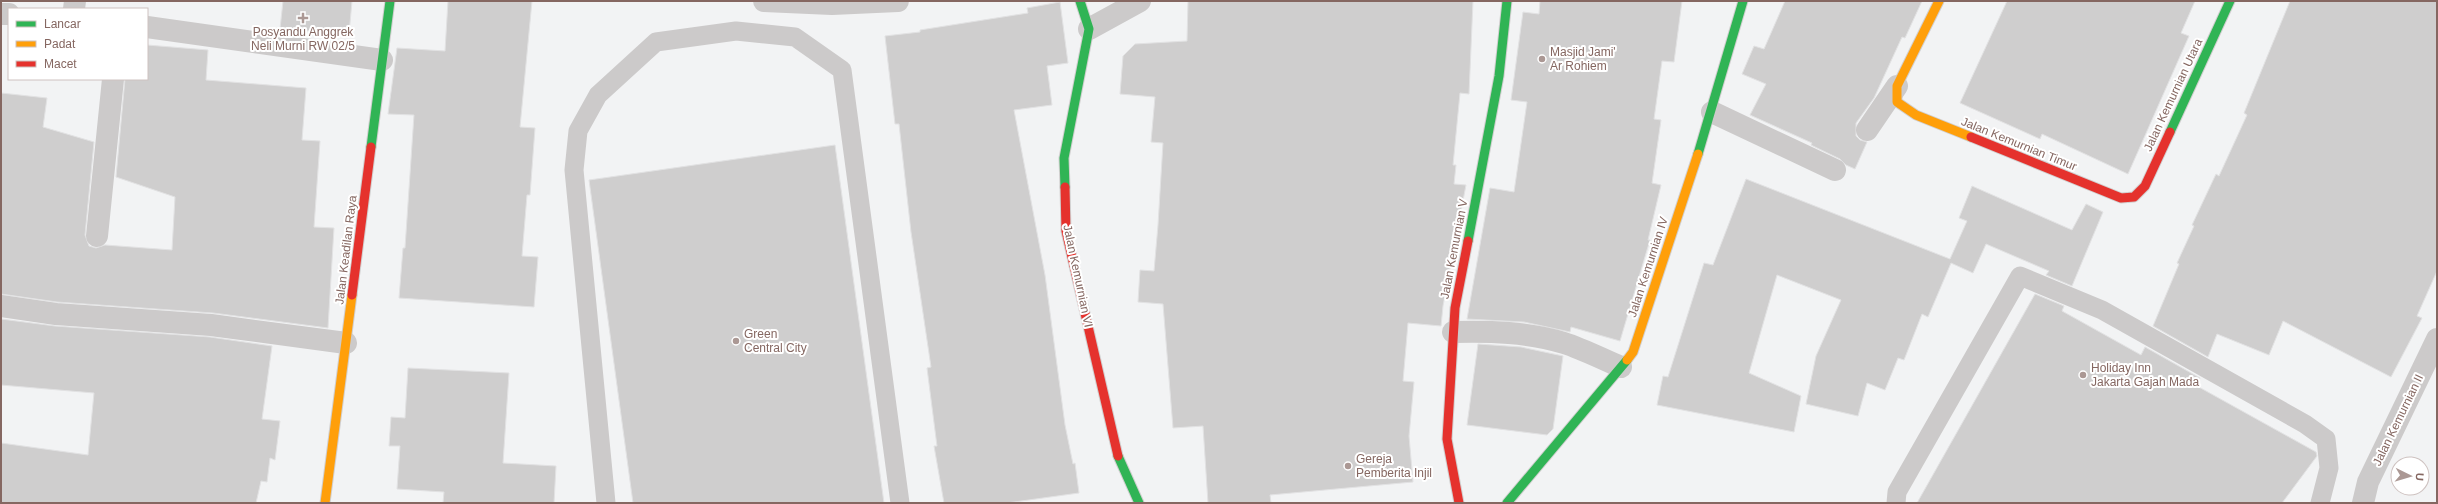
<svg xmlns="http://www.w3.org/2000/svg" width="2438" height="504" viewBox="0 0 2438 504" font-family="Arial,sans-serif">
<rect width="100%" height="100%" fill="#f2f3f4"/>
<!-- building -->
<path fill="#cfcece" stroke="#e2e2e3" d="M 283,1 L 352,1 L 349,34 L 280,29 Z
M 448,1 L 532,1 L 520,127 L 535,128 L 530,195 L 527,195 L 522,256 L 538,257 L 534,307 L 399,298 L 403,248 L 405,248 L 414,115 L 388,114 L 397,48 L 445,51 Z
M 1188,1 L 1473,1 L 1469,94 L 1460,93 L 1453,165 L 1456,165 L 1454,184 L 1466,185 L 1443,306 L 1441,326 L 1408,323 L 1403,381 L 1414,382 L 1409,436 L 1413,482 L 1270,495 L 1271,503 L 1208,503 L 1203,426 L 1173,428 L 1163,304 L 1138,302 L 1140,270 L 1154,271 L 1158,225 L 1163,143 L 1151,142 L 1155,97 L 1120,94 L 1123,56 L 1135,44 L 1187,41 Z
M 1540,1 L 1682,1 L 1674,62 L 1662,61 L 1654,119 L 1661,120 L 1652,183 L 1661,185 L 1648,240 L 1650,240 L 1620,341 L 1571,327 L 1570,332 L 1524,322 L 1467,319 L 1490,188 L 1514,192 L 1527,102 L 1511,100 L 1523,12 L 1539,14 Z
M 1785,1 L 1922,1 L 1905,38 L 1902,37 L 1874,98 L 1856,123 L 1856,136 L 1860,140 L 1867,142 L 1855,169 L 1846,165 L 1840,159 L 1811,145 L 1812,143 L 1750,115 L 1766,84 L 1742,74 L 1754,46 L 1764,49 Z
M 2007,1 L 2195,1 L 2181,33 L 2189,36 L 2128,174 L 2042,134 L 2040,139 L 1960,103 Z
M 2290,1 L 2437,1 L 2437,271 L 2417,316 L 2422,318 L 2391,377 L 2283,321 L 2269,355 L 2217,334 L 2208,357 L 2153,326 L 2179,264 L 2177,263 L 2194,226 L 2192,225 L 2216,174 L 2219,176 L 2247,115 L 2244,113 Z
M 1060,2 L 1068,63 L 1047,66 L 1052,105 L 1014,110 L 1045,275 L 1065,425 L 1073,464 L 1075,463 L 1079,493 L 1007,503 L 944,503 L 934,446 L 937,446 L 927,368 L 931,367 L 911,232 L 899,124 L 895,124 L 885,36 L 920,32 L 920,30 L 1028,13 L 1027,8 Z
M 147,45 L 208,50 L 206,80 L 306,88 L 302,140 L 320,141 L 314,227 L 334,228 L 328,328 L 213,313 L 57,302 L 1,294 L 1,93 L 47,98 L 43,127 L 94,142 L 85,235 L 89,246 L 96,248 L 105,245 L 172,250 L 175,197 L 116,177 L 125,79 L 147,79 Z
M 835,145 L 884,503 L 633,503 L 589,180 Z
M 1746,179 L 1950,259 L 1967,221 L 1959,218 L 1972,186 L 2072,230 L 2086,204 L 2103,212 L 2072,286 L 2046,275 L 2049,271 L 1986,244 L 1973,273 L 1951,263 L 1928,317 L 1922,314 L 1904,360 L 1898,358 L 1885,390 L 1867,383 L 1858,416 L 1806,404 L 1816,356 L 1841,300 L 1777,275 L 1749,373 L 1801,396 L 1794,432 L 1657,405 L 1663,376 L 1668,377 L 1704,263 L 1713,265 Z
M 2035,294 L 2064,306 L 2062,311 L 2141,355 L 2145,347 L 2200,378 L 2197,386 L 2316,452 L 2317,456 L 2282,503 L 1917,503 Z
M 1,319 L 55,326 L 210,337 L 272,346 L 262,419 L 280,421 L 275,460 L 270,458 L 267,482 L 261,481 L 256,503 L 1,503 L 1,443 L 88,455 L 94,393 L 1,385 Z
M 1478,344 L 1521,347 L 1563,356 L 1553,429 L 1547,435 L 1467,425 Z
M 408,368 L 509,373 L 503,463 L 556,466 L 554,503 L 443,503 L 444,492 L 397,489 L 400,446 L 389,446 L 391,417 L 405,418 Z"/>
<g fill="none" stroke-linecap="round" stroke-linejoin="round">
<defs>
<path id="fast" d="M 2170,132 L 2230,1
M 371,147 L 390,1
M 1698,154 L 1743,1
M 1065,187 L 1064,158 L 1089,29 L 1080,1
M 1468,241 L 1499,76 L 1507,1
M 1118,456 L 1139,503
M 1507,503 L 1627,360"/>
<path id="slow" d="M 1939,1 L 1897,86 L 1897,102 L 1916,115 L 1971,137
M 1627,360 L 1633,352 L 1698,154
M 325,503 L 352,295"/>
<path id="jam" d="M 1971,137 L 2121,198 L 2134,197 L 2145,186 L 2170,132
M 1065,187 L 1066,231 L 1118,456
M 352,295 L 371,147
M 1459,503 L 1447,439 L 1455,308 L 1468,241"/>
</defs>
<!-- fast casing -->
<use href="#fast" stroke="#d1cfcf" stroke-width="11"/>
<!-- slow casing -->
<use href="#slow" stroke="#d1cfcf" stroke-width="11"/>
<!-- jam casing -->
<use href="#jam" stroke="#d1cfcf" stroke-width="11"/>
<!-- lane -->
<path stroke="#cccaca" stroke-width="19" d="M 606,503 L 574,170 L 578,131 L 598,95 L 656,42 L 736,31 L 795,37 L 842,70 L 900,503
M 1896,503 L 1897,492 L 2020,276 L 2102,310 L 2305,424 L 2326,439 L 2329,468 L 2320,503"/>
<!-- street -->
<path stroke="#cccaca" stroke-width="22" d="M 764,1 L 832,4 L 898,1
M 74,9 L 75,1
M 1,14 L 9,14
M 147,27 L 382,60
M 1089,29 L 1140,1
M 1712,112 L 1835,170
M 1867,130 L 1897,86
M 97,236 L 113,79
M 1,306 L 56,314 L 211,325 L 346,343
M 1453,332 C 1490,331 1528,332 1564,343 C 1583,349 1602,359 1621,367
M 2363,503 L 2368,482 L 2437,339"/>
<!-- fast -->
<use href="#fast" stroke="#30b455" stroke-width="9"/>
<!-- slow -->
<use href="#slow" stroke="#ff9f0a" stroke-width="9"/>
<!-- jam -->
<use href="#jam" stroke="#e5322d" stroke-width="9"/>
</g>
<!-- markers -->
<g fill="#ab9894" stroke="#fff" stroke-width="1.5">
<path d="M301 12h4v4h4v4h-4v4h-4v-4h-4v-4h4z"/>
<circle cx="1542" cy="59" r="4"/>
<circle cx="736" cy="341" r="4"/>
<circle cx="2083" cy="375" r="4"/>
<circle cx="1348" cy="466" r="4"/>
</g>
<g text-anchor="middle" stroke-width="4" stroke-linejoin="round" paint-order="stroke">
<!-- poi labels -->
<g font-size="12" fill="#856761" stroke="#fff" text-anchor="start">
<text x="303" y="36" text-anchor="middle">Posyandu Anggrek<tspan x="303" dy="14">Neli Murni RW 02/5</tspan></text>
<text x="1550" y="56">Masjid Jami'<tspan x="1550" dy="14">Ar Rohiem</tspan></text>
<text x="744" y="338">Green<tspan x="744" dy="14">Central City</tspan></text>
<text x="2091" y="372">Holiday Inn<tspan x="2091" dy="14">Jakarta Gajah Mada</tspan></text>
<text x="1356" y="463">Gereja<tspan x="1356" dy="14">Pemberita Injil</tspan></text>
</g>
<!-- street labels -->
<g font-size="12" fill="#856761" stroke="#fff">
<text transform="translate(2173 95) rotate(-65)" y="4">Jalan Kemurnian Utara</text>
<text transform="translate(2019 144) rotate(22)" y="4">Jalan Kemurnian Timur</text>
<text transform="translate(1454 249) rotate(-79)" y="4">Jalan Kemurnian V</text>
<text transform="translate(346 250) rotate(-83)" y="4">Jalan Keadilan Raya</text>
<text transform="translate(1648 267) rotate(-72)" y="4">Jalan Kemurnian IV</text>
<text transform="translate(1078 276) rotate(78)" y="4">Jalan Kemurnian VI</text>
<text transform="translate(2398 420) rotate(-64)" y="4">Jalan Kemurnian II</text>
</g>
</g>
<!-- border -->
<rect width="2438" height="504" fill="none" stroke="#856761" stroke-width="4"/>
<!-- legend -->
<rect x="8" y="8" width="140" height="72" fill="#ffffff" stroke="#cec2c0"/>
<rect x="16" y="21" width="20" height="6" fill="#30b455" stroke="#cec2c0"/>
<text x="44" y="28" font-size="12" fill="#856761">Lancar</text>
<rect x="16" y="41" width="20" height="6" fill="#ff9f0a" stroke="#cec2c0"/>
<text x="44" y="48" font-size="12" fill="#856761">Padat</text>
<rect x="16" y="61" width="20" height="6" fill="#e5322d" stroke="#cec2c0"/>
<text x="44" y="68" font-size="12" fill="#856761">Macet</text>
<!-- north arrow -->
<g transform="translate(2410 476) rotate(95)"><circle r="19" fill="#ffffff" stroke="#cec2c0"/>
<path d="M0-3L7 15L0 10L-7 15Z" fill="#ab9894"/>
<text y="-6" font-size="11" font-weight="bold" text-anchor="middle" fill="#856761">U</text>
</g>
</svg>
